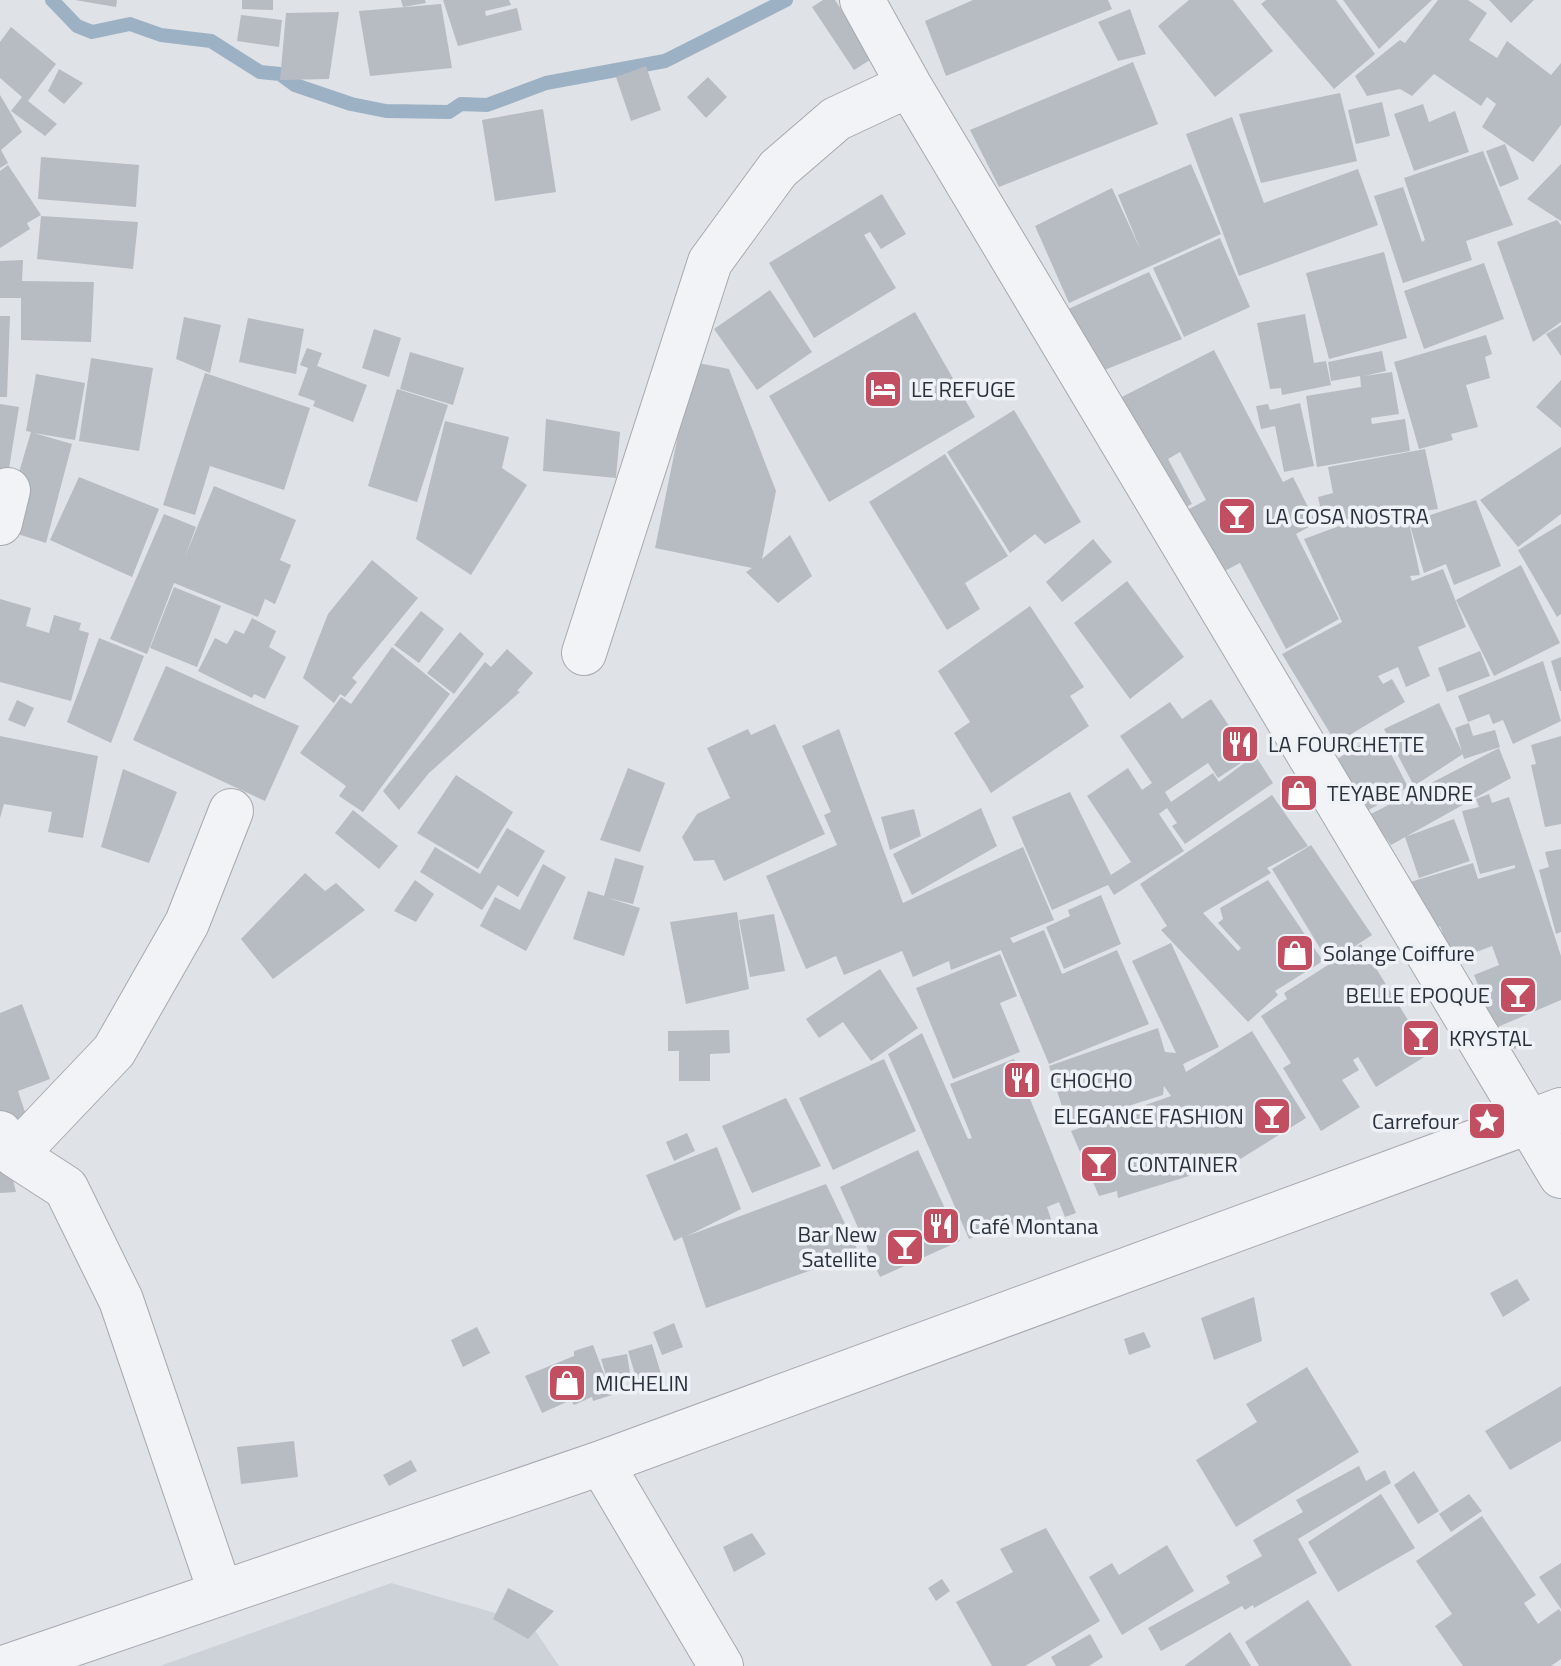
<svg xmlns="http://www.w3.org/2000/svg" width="1561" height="1666" viewBox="0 0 1561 1666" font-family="'Titillium Web',sans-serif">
<rect width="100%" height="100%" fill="#dfe2e7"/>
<!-- built -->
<path fill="#cdd2d9" d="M 391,1583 L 530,1623 L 559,1666 L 160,1666 Z"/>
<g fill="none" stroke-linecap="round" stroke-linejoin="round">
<!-- stream -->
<path stroke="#9db1c4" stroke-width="14" d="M 52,0 L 77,26 L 92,32 L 130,24 L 161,35 L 211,41 L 260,72 L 280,74 L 295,85 L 351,104 L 386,111 L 449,112 L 461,104 L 487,105 L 546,83 L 665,61 L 786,0"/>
</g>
<!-- building -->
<path fill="#b7bcc3" d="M 75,0 L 117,0 L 116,7 Z
M 242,0 L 273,0 L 273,10 L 242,9 Z
M 401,0 L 425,0 L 426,3 L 403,7 Z
M 443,0 L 509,0 L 511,5 L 485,11 L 486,16 L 517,8 L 522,30 L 458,46 Z
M 823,0 L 835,0 L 873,58 L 854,70 L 812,7 Z
M 973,0 L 1108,0 L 1112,9 L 946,76 L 925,21 Z
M 1189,0 L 1233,0 L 1273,51 L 1215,97 L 1158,26 Z
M 1266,0 L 1336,0 L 1375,54 L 1334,89 L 1261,4 Z
M 1343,0 L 1432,0 L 1379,49 Z
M 1438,0 L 1468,0 L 1487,13 L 1469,40 L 1497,58 L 1507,41 L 1551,75 L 1561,63 L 1561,125 L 1533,162 L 1482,127 L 1496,104 L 1487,97 L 1481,106 L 1434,74 L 1412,96 L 1400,89 L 1367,96 L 1355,76 L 1400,40 L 1405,43 Z
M 1489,0 L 1534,0 L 1511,23 Z
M 441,4 L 452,68 L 370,76 L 359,11 Z
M 1130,9 L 1146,54 L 1118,61 L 1098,22 Z
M 339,12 L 329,79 L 280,80 L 286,13 Z
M 241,15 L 282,20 L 279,47 L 237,41 Z
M 11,27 L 56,64 L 28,101 L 57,124 L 45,136 L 11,111 L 22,97 L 0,78 L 0,42 Z
M 1133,62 L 1158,124 L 999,187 L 970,130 Z
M 646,66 L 661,110 L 631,121 L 616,77 Z
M 59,69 L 83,83 L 64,104 L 48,91 Z
M 708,77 L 727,97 L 706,118 L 687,97 Z
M 1340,93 L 1357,161 L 1261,183 L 1239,114 Z
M 0,95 L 22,132 L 1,150 L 8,163 L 0,168 Z
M 1382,102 L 1390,136 L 1356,144 L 1348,110 Z
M 1423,104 L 1429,122 L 1455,111 L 1469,152 L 1414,171 L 1394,114 Z
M 543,109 L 556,192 L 495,201 L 482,120 Z
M 1232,117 L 1264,203 L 1358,169 L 1378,225 L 1239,276 L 1186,134 Z
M 1505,144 L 1519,179 L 1500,187 L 1486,151 Z
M 1483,151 L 1513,225 L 1466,241 L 1472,260 L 1403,283 L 1374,196 L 1403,187 L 1422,242 L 1425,240 L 1404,178 Z
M 41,157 L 139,165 L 136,207 L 38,199 Z
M 1191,164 L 1221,234 L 1069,303 L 1035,226 L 1112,188 L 1141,251 L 1118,195 Z
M 1561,164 L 1561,221 L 1527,199 Z
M 8,165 L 41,215 L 27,223 L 30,229 L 0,248 L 0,171 Z
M 882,194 L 906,234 L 881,249 L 870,232 L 864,235 L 896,288 L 814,338 L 769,263 Z
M 41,216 L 138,222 L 133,269 L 37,259 Z
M 1557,220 L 1561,225 L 1561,322 L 1533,342 L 1497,242 Z
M 1220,238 L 1250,307 L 1184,337 L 1153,268 Z
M 1384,252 L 1407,338 L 1329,359 L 1306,273 Z
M 23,260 L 22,281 L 94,282 L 91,342 L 21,340 L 21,298 L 0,298 L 0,261 Z
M 1484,263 L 1504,319 L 1424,349 L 1404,291 Z
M 1149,272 L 1182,339 L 1092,375 L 1064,311 Z
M 770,290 L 812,352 L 757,390 L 714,329 Z
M 915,312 L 975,417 L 829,502 L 769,396 Z
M 1305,314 L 1314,363 L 1326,361 L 1331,385 L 1282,395 L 1281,388 L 1270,389 L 1257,323 Z
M 0,316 L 10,316 L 7,397 L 0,397 Z
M 184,317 L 221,325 L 210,373 L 176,359 Z
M 248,318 L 304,329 L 296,374 L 239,362 Z
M 1561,325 L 1561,356 L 1546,334 Z
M 374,329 L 401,338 L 389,377 L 362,368 Z
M 1486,335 L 1492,354 L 1485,357 L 1490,378 L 1466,385 L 1478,427 L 1451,434 L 1453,440 L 1419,449 L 1394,362 Z
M 307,348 L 322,353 L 317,366 L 367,385 L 353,422 L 313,406 L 315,401 L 298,395 L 308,368 L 300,365 Z
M 1214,350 L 1283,482 L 1293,477 L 1316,523 L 1296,534 L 1339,619 L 1286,649 L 1240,563 L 1211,578 L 1178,515 L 1206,500 L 1180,452 L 1168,459 L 1192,504 L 1170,514 L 1112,402 Z
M 1382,351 L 1386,371 L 1364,376 L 1392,372 L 1399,414 L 1371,418 L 1372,424 L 1405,419 L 1410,451 L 1317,467 L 1306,396 L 1361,387 L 1360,376 L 1331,381 L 1328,362 Z
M 410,352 L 464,368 L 453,405 L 400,389 Z
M 91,358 L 153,368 L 139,451 L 79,441 Z
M 693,362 L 729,369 L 776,491 L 762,559 L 790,535 L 812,576 L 778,603 L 746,572 L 752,568 L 655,548 Z
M 205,373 L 310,408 L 284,490 L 210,466 L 195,515 L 163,505 Z
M 36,374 L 85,383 L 75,440 L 34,433 L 72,444 L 46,543 L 2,529 L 31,432 L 26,431 Z
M 1561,380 L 1561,428 L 1536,407 Z
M 397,389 L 448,405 L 417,502 L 368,486 Z
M 1300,403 L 1314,466 L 1284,472 L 1275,426 L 1261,429 L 1256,406 L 1268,404 L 1270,410 Z
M 0,404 L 19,407 L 6,487 L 0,486 Z
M 1014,410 L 1081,522 L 1045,544 L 1035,534 L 1010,553 L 947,452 Z
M 546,419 L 620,432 L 616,478 L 543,471 Z
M 445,421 L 509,437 L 502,468 L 527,485 L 471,575 L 416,539 Z
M 1561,447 L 1561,514 L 1518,547 L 1480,500 Z
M 1425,449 L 1438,509 L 1407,513 L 1420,575 L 1410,576 L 1412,581 L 1443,569 L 1466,627 L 1418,647 L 1430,676 L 1406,687 L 1398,667 L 1378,676 L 1383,684 L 1392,679 L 1405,702 L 1336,743 L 1282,654 L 1342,622 L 1304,539 L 1353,521 L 1354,528 L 1357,528 L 1356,518 L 1324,523 L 1318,497 L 1333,493 L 1328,467 Z
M 945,454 L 1008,556 L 965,583 L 980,609 L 947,630 L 869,502 Z
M 79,477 L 159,509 L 132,577 L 50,540 Z
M 214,486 L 296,520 L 280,560 L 291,565 L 275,604 L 265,599 L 258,617 L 174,583 L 147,654 L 110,639 L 164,514 L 196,527 L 185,557 Z
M 1476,500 L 1501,566 L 1454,585 L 1446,564 L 1424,573 L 1409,522 Z
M 1561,524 L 1561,614 L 1557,617 L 1518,550 Z
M 1093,539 L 1112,562 L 1062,602 L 1046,582 Z
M 372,560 L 418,598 L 352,678 L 357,682 L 345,697 L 340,694 L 334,703 L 303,678 L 328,614 Z
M 1521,565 L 1560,643 L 1494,676 L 1456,600 Z
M 1127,581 L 1184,657 L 1130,699 L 1074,623 Z
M 174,587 L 221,606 L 197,667 L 150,648 Z
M 0,599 L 31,608 L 26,626 L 49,633 L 54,615 L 81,623 L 79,630 L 89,633 L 71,701 L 0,682 Z
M 1030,606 L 1084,687 L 1070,696 L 1089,726 L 991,793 L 954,733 L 970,722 L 938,671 Z
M 421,611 L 444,629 L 419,663 L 394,645 Z
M 252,618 L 276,631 L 269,647 L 286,657 L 265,699 L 254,694 L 252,698 L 198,671 L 215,638 L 227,644 L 235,630 L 244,634 Z
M 460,632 L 484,654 L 454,694 L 427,673 Z
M 99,638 L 144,656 L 111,743 L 67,722 Z
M 392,647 L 450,694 L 363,812 L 339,796 L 346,786 L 300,753 L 341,697 L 351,704 Z
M 507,649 L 533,673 L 517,691 L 520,692 L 429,773 L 399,810 L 383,791 L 485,662 L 491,667 Z
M 1480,651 L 1490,676 L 1447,692 L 1438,668 Z
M 1561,657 L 1561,691 L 1560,691 L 1551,661 Z
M 1543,661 L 1561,721 L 1513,744 L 1503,720 L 1493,724 L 1489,714 L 1468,722 L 1458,696 Z
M 166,666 L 299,726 L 265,801 L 133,740 Z
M 1211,699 L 1250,757 L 1218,778 L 1208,763 L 1165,792 L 1171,802 L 1213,773 L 1219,782 L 1255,755 L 1273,783 L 1185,844 L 1172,826 L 1177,823 L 1167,808 L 1159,814 L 1184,851 L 1114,895 L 1108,885 L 1052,910 L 1012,817 L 1070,792 L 1111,875 L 1131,862 L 1087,796 L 1128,768 L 1142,790 L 1152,783 L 1120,736 L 1170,702 L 1182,719 Z
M 17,700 L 34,708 L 25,727 L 8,720 Z
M 1439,703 L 1463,754 L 1414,786 L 1384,729 Z
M 1469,723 L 1473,736 L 1495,730 L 1500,747 L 1464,759 L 1455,728 Z
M 775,724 L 825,834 L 724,881 L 714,860 L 694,861 L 682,837 L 697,814 L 730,798 L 707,748 L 748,729 L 751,735 Z
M 839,729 L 903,903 L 1023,847 L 1054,920 L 1010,938 L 1013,943 L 1044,930 L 1062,974 L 1117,950 L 1149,1024 L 1049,1064 L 1001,950 L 951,970 L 949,961 L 913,977 L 902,951 L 844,975 L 836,956 L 806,969 L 766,876 L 837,845 L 824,815 L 831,812 L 802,746 Z
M 1380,733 L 1408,787 L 1362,814 L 1332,762 Z
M 0,736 L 98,756 L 83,838 L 48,832 L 52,812 L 4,804 L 0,818 Z
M 1561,736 L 1561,824 L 1545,827 L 1531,765 L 1536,764 L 1531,745 Z
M 1499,748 L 1511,778 L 1391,845 L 1369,815 Z
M 628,768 L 665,783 L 640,852 L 600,840 Z
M 123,769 L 177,792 L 149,863 L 101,847 Z
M 456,775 L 513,812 L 478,869 L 417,833 Z
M 1489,794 L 1492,803 L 1509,797 L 1561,956 L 1561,1000 L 1486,1032 L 1477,1011 L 1487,1007 L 1474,975 L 1499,965 L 1492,946 L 1453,961 L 1440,926 L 1426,931 L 1407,883 L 1473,863 L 1478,879 L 1515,868 L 1515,865 L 1480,874 L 1462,811 L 1479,807 L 1476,799 Z
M 1272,795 L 1308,846 L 1267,868 L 1271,873 L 1203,913 L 1238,951 L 1241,948 L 1218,923 L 1223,919 L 1220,908 L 1268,880 L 1323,961 L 1275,991 L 1278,995 L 1248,1022 L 1161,930 L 1167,926 L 1140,884 Z
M 981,808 L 997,846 L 912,895 L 893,854 Z
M 914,809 L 921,836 L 890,850 L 881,817 Z
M 353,810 L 398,846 L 379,869 L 335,833 Z
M 1454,819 L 1470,861 L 1419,878 L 1405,837 Z
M 507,828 L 545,851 L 518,897 L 498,885 L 482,910 L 420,872 L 435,847 L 480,874 Z
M 1311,845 L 1372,935 L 1329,963 L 1272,869 Z
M 1561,849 L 1561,932 L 1556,934 L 1539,870 L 1549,867 L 1545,852 Z
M 615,858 L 644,866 L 633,904 L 608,898 L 640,908 L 624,956 L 573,939 L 588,891 L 604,896 Z
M 543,864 L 566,877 L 526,951 L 480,926 L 495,897 L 520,910 Z
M 305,873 L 325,891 L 336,883 L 365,910 L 273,979 L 241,939 Z
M 415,880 L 434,894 L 416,922 L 394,911 Z
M 1101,895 L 1121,944 L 1064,969 L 1046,927 L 1070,916 L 1068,910 Z
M 737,912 L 749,989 L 686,1004 L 670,922 Z
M 774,914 L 785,971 L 750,977 L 739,920 Z
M 1171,943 L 1219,1047 L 1183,1064 L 1186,1072 L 1252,1031 L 1306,1118 L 1218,1173 L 1215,1168 L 1118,1198 L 1117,1191 L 1099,1196 L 1071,1131 L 1171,1096 L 1164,1086 L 1163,1095 L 1068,1125 L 1049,1066 L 1158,1028 L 1165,1052 L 1176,1053 L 1132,961 Z
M 1361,944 L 1429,1054 L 1376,1087 L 1358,1057 L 1353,1060 L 1359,1070 L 1342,1080 L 1360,1107 L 1321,1131 L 1283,1068 L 1291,1063 L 1261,1016 L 1287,999 L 1284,993 Z
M 1000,954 L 1017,996 L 1000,1003 L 1020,1052 L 953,1079 L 916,988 Z
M 880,969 L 918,1028 L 871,1061 L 843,1022 L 819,1038 L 806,1019 Z
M 22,1004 L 50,1079 L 18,1091 L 26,1115 L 4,1124 L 0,1113 L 0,1013 Z
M 729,1030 L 730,1053 L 710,1054 L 710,1081 L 679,1081 L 679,1051 L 668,1051 L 668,1031 Z
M 1516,1032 L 1518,1048 L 1495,1052 L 1493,1036 Z
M 922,1033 L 968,1139 L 972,1138 L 950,1084 L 1014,1059 L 1076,1213 L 1065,1217 L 1059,1202 L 1047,1207 L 1052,1222 L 1017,1237 L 1011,1222 L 969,1239 L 888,1054 Z
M 884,1059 L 916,1131 L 833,1170 L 799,1098 Z
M 786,1098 L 821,1166 L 752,1193 L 722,1126 Z
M 687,1133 L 695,1151 L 674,1161 L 666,1142 Z
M 717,1147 L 741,1209 L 687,1236 L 826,1184 L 859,1253 L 706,1308 L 682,1237 L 674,1241 L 646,1175 Z
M 918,1150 L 960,1241 L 880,1277 L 840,1187 Z
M 8,1160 L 16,1192 L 0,1193 L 0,1161 Z
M 1517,1279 L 1530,1300 L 1503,1317 L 1490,1293 Z
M 1254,1297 L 1262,1341 L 1214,1360 L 1201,1318 Z
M 674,1323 L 683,1347 L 662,1355 L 653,1332 Z
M 477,1327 L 490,1353 L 463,1367 L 451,1340 Z
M 1144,1332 L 1151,1347 L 1129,1355 L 1124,1339 Z
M 652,1344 L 662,1377 L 638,1384 L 628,1351 Z
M 593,1345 L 612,1395 L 593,1401 L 592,1397 L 574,1405 L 571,1400 L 542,1413 L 525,1376 L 574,1356 L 574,1351 Z
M 627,1354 L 631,1379 L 609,1385 L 601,1359 Z
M 1307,1367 L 1359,1452 L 1236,1527 L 1196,1460 L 1257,1422 L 1246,1404 Z
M 1561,1386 L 1561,1441 L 1510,1470 L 1485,1431 Z
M 294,1441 L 298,1477 L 241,1484 L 237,1447 Z
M 411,1460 L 417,1471 L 389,1486 L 383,1475 Z
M 1359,1466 L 1366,1481 L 1385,1470 L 1391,1483 L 1298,1539 L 1317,1573 L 1254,1608 L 1253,1605 L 1245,1610 L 1242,1606 L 1161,1651 L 1148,1628 L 1230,1583 L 1226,1576 L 1262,1556 L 1253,1540 L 1303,1512 L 1296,1500 Z
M 1414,1471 L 1439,1511 L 1418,1524 L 1394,1485 Z
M 1381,1494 L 1415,1548 L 1338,1592 L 1308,1542 Z
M 1469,1494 L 1482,1511 L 1451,1532 L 1439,1514 Z
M 1482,1516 L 1536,1595 L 1524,1603 L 1538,1624 L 1559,1609 L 1561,1612 L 1561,1659 L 1551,1666 L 1463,1666 L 1435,1626 L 1452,1614 L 1416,1561 Z
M 1046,1528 L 1100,1621 L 1025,1666 L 992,1666 L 956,1602 L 1013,1572 L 1000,1549 Z
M 752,1533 L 766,1554 L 734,1572 L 723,1547 Z
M 1167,1545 L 1194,1591 L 1122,1635 L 1089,1577 L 1112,1563 L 1119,1575 Z
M 1561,1563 L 1561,1609 L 1539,1577 Z
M 942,1579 L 950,1591 L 936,1601 L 928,1588 Z
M 508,1588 L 554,1611 L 528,1639 L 493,1619 Z
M 1308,1600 L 1352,1666 L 1259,1666 L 1245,1642 Z
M 1230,1632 L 1251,1666 L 1184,1666 Z
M 1090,1634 L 1103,1657 L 1089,1666 L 1056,1666 L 1051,1657 Z"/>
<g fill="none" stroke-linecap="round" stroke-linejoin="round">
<defs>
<path id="minor" d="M 862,0 L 909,85 L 1561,1176
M 0,523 L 8,490
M 584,653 L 710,262 L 778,169 L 836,119 L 909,85
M 0,1133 L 15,1155 L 66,1188 L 121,1300 L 220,1591
M 15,1155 L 114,1051 L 187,923 L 231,811
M 601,1463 L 721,1666
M 9,1666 L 601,1463 L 1561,1110"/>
</defs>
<!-- minor casing -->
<use href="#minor" stroke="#a5a9b1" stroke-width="46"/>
<!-- minor -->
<use href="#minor" stroke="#f1f3f6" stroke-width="44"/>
</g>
<!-- icons -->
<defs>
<symbol id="hotel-square" viewBox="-11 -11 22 22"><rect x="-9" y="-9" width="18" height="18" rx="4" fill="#c24e61" stroke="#eef1f5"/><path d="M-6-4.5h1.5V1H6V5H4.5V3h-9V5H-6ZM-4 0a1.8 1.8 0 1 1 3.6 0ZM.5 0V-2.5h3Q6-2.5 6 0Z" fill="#fff"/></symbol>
<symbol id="bar-square" viewBox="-11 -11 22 22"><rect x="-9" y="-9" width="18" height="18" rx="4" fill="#c24e61" stroke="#eef1f5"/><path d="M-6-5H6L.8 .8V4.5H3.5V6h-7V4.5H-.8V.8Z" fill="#fff"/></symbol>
<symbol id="restaurant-square" viewBox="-11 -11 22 22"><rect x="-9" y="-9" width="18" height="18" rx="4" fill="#c24e61" stroke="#eef1f5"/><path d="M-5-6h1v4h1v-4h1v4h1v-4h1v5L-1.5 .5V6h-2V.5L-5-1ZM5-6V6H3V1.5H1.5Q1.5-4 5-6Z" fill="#fff"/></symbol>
<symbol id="shop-square" viewBox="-11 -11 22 22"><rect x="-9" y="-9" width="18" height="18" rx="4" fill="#c24e61" stroke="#eef1f5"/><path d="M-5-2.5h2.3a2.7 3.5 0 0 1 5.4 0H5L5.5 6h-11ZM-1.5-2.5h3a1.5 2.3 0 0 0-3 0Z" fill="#fff"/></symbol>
<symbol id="sight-square" viewBox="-11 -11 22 22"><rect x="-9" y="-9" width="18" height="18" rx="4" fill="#c24e61" stroke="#eef1f5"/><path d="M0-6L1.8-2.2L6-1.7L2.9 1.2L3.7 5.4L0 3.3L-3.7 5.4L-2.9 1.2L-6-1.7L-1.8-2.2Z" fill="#fff"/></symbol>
</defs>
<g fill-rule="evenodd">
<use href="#hotel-square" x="861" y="367" width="44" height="44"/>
<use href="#bar-square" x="1215" y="494" width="44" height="44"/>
<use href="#restaurant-square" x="1218" y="722" width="44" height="44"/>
<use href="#shop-square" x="1277" y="771" width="44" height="44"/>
<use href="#shop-square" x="1273" y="931" width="44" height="44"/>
<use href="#bar-square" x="1496" y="973" width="44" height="44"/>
<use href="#bar-square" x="1399" y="1016" width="44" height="44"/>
<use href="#restaurant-square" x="1000" y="1058" width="44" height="44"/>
<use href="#bar-square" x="1250" y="1094" width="44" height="44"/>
<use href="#sight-square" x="1465" y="1099" width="44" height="44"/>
<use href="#bar-square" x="1077" y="1142" width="44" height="44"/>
<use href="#restaurant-square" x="919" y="1204" width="44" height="44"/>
<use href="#bar-square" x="883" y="1225" width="44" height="44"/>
<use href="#shop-square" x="545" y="1361" width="44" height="44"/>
</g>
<g text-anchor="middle" stroke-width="7" stroke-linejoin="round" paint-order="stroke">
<!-- poi labels -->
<g font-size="22" fill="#29313d" stroke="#eef1f5" text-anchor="start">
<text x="911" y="397">LE REFUGE</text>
<text x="1265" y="524">LA COSA NOSTRA</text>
<text x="1268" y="752">LA FOURCHETTE</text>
<text x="1327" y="801">TEYABE ANDRE</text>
<text x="1323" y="961">Solange Coiffure</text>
<text x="1490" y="1003" text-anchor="end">BELLE EPOQUE</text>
<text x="1449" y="1046">KRYSTAL</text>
<text x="1050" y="1088">CHOCHO</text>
<text x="1244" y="1124" text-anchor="end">ELEGANCE FASHION</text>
<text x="1459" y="1129" text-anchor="end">Carrefour</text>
<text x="1127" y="1172">CONTAINER</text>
<text x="969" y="1234">Café Montana</text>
<text x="877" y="1242" text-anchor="end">Bar New<tspan x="877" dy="25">Satellite</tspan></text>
<text x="595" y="1391">MICHELIN</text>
</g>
</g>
</svg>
